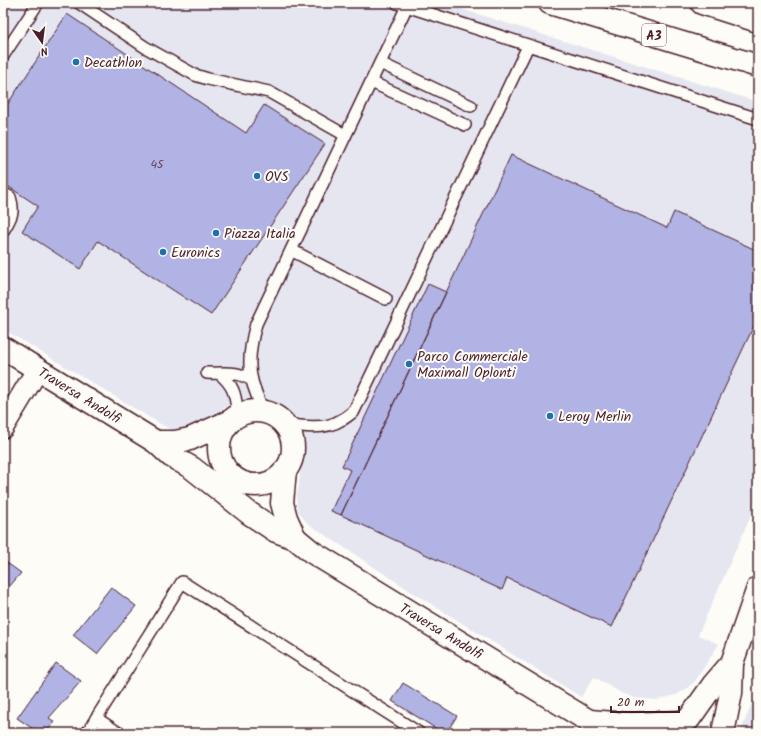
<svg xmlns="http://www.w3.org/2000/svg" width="761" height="736" viewBox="0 0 761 736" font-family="Kalam,sans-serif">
<rect width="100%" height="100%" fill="#fdfcf7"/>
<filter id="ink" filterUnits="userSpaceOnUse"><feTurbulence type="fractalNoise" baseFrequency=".025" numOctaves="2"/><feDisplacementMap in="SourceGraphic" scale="8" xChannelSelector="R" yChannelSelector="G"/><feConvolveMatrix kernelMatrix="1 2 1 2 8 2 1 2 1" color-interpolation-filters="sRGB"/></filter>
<g filter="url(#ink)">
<!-- built -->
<path fill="#e6e6f1" d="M 3,3 L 442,3 L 758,102 L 758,495 L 753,511 L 698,635 L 719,644 L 695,681 L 685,690 L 676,695 L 657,700 L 635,698 L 623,694 L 594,677 L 581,697 L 415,594 L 307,523 L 298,511 L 296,499 L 299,484 L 301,463 L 300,442 L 296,418 L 286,409 L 271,401 L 248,398 L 224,408 L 214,419 L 183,435 L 162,425 L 3,329 Z
M 758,688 L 758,733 L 740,733 Z"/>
<!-- building -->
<path fill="#b1b3e4" stroke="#4a1f2b" d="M 67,14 L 246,133 L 264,105 L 325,144 L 211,315 L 98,241 L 80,269 L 22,231 L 38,206 L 3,183 L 3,111 Z
M 511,155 L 667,228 L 674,212 L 758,251 L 758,317 L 612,627 L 507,578 L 502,590 L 341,515 Z
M 428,284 L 446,292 L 341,515 L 331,511 L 350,470 L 342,466 Z
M 3,560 L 21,573 L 3,594 Z
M 111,587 L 136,606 L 97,654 L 73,635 Z
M 56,663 L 81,681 L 49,718 L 55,722 L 45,733 L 39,733 L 17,718 Z
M 403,683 L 457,716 L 446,733 L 443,733 L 392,701 Z"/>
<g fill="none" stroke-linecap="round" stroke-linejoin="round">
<defs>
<path id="lane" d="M 79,3 L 145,47 L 195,75 L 208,79 L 269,92 L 345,135
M 397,3 L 758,119
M 3,56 L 38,3
M 380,63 L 471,106
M 371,82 L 465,125
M 3,193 L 10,197 C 15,213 11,217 3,231
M 291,250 L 386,299
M 207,373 C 227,374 234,370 252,380
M 220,374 C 235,387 235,395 238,414
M 263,411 C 259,401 255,391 252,381 C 247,362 251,342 256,324 L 407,6
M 285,423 C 301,427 326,430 341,420 C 346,418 350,414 354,411 L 528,46
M 96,718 L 119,733
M 87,733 L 182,582 L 419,733"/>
<path id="street" d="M 3,427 L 38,369"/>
<g id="secondary">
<path id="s1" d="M 3,348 L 156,442 L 171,456 L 192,468 L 249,513 L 276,531 L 295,538 L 312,552 L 589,721 L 602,733"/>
<circle cx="256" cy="448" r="37"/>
<path d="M 156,442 L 175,442 L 190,439 L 228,422"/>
<path d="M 285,470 L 282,503 L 286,518 L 295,538"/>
<path d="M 689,719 L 713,685 L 732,663"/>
<path d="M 589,721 L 628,724 L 682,722"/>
<path d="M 723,733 L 731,693 L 732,663 L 758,588"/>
</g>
<path id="highway" d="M 550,3 L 758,66
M 702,3 L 758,21"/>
</defs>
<!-- lane casing -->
<use href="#lane" stroke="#4a1f2b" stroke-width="14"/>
<!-- street casing -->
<use href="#street" stroke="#4a1f2b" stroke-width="24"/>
<!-- secondary casing -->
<use href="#secondary" stroke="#4a1f2b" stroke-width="25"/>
<!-- highway casing -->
<use href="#highway" stroke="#4a1f2b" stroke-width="25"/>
<!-- lane -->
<use href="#lane" stroke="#fdfcf7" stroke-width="11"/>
<!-- street -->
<use href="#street" stroke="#fdfcf7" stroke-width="21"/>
<!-- secondary -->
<use href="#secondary" stroke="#fdfcf7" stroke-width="22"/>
<!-- highway -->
<use href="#highway" stroke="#fdfcf7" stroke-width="22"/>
</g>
</g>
<!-- markers -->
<g fill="#1f6fb2" stroke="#fdfcf7" stroke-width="1.5">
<circle cx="76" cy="62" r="4"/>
<circle cx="257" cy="176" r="4"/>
<circle cx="216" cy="233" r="4"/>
<circle cx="163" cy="252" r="4"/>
<circle cx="409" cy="364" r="4"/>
<circle cx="550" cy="416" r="4"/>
</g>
<g text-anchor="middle" stroke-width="4" stroke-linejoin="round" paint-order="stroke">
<!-- number labels -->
<g font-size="12" fill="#644459">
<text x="157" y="168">45</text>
</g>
<!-- shield labels -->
<rect fill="#fdfcf7" stroke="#806168" stroke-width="1" x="642" y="24" width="24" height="22" rx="3"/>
<g font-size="13" font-weight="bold" fill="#4a1f2b">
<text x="654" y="40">A3</text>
</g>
<!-- poi labels -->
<g font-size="14" fill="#4a1f2b" stroke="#fdfcf7" text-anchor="start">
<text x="84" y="67">Decathlon</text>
<text x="265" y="181">OVS</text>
<text x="224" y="238">Piazza Italia</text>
<text x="171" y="257">Euronics</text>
<text x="417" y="361">Parco Commerciale<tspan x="417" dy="16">Maximall Oplonti</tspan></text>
<text x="558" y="421">Leroy Merlin</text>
</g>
<!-- street labels -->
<g font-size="14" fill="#4a1f2b" stroke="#fdfcf7">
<text dy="5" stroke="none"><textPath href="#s1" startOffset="90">Traversa Andolfi</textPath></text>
<text dy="5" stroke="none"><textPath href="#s1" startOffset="523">Traversa Andolfi</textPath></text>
</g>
</g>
<!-- margin -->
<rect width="761" height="736" fill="none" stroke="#fdfcf7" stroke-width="16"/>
<rect x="8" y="8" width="745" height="720" fill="none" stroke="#4a1f2b" stroke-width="1.5" filter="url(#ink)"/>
<!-- north arrow -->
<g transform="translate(42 42) rotate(166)" stroke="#fdfcf7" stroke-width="3" paint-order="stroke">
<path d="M0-3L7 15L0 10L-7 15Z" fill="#4a1f2b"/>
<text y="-6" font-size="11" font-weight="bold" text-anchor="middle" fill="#4a1f2b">N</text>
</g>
<!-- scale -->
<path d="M611 706v6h68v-6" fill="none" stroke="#4a1f2b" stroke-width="2"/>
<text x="617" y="706" font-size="12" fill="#4a1f2b" stroke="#fdfcf7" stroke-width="3" paint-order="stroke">20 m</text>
</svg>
